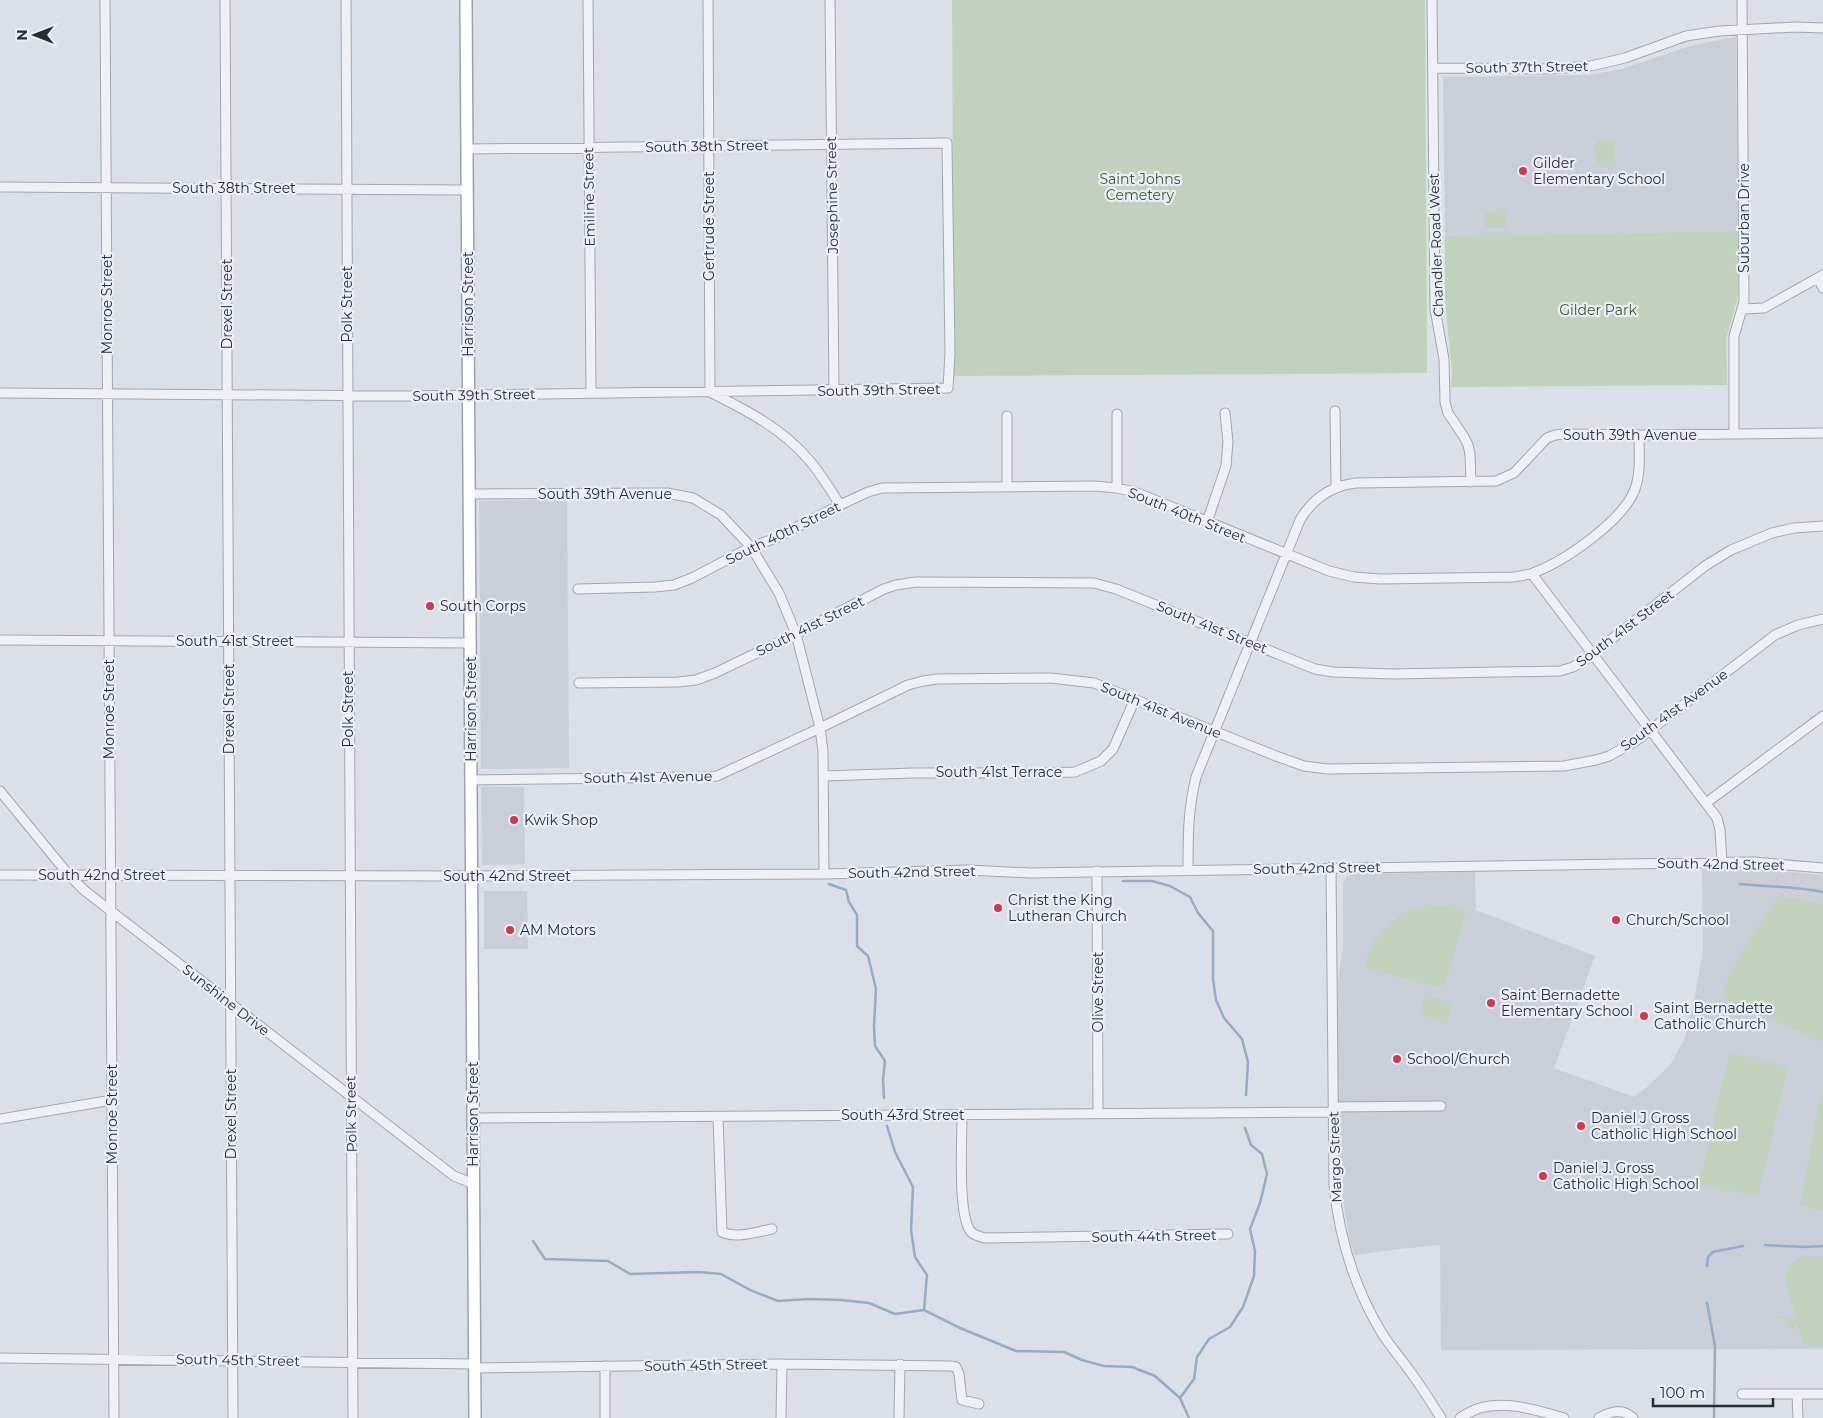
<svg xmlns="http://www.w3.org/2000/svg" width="1823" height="1418" viewBox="0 0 1823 1418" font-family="Montserrat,sans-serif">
<rect width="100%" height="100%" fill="#dbdfe7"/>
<!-- built -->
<path fill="#c9ced9" d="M 1736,37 L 1738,231 L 1445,236 L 1443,77 L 1589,75 L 1622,69 L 1693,45 Z
M 567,500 L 569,768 L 481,769 L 479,501 Z
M 481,787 L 524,787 L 525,864 L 482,865 Z
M 1702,869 L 1755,869 L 1823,875 L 1823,1349 L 1441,1350 L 1440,1245 L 1400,1249 L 1355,1255 L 1350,1241 L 1340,1184 L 1338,1155 L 1338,982 L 1343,947 L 1343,883 L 1346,878 L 1352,874 L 1475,872 L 1476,910 L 1595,956 L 1554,1068 L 1634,1097 L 1648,1086 L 1670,1065 L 1685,1038 L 1697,985 L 1703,950 Z
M 484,891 L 527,891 L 528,949 L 484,949 Z"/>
<!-- green -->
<path fill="#c0d1bc" d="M 952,0 L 1425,0 L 1427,373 L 954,376 Z
M 1615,140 L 1615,164 L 1596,165 L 1595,141 Z
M 1506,212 L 1506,228 L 1485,228 L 1484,213 Z
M 1738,231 L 1738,297 L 1726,339 L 1727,385 L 1451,387 L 1452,371 L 1445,302 L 1445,236 Z
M 1779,896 L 1823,904 L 1823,1042 L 1726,999 L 1723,989 L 1742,951 Z
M 1430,906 L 1447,906 L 1466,911 L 1445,984 L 1439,987 L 1365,968 C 1371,933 1396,912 1430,906 Z
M 1425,995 L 1453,1003 L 1447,1022 L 1419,1014 Z
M 1730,1053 L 1788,1067 L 1758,1196 L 1699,1183 Z
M 1820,1098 L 1823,1099 L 1823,1210 L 1800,1206 Z
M 1804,1256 L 1823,1257 L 1823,1346 L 1804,1346 L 1797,1322 L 1793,1329 L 1776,1316 L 1796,1317 C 1790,1294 1774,1266 1804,1256 Z"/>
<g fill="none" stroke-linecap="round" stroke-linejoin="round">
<!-- stream -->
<path stroke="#94abc9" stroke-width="2.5" d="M 1123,881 L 1152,881 L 1170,886 L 1190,897 L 1198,913 L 1213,931 L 1213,979 L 1216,1000 L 1224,1018 L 1242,1039 L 1248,1062 L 1246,1095
M 829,884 L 846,890 L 849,902 L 857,915 L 857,946 L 868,956 L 876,989 L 874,1026 L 875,1046 L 885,1061 L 883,1079 L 884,1098
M 1740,884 C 1768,887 1796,886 1823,892
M 887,1126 L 895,1152 L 913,1187 L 911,1230 L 915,1257 L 927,1275 L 924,1310
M 533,1241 L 545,1259 L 608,1261 L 630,1274 L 699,1272 L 721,1274 L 750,1290 L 778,1301 L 808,1299 L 841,1300 L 869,1303 L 895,1314 L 924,1310 L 960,1328 L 1016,1351 L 1064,1352 L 1082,1360 L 1104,1366 L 1132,1367 L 1155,1376 L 1180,1398 L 1189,1418
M 1765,1245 L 1806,1247 L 1823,1246
M 1707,1266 L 1708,1257 L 1713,1252 L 1743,1246
M 1707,1303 L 1715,1346 L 1714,1418
M 1180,1398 L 1194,1379 L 1197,1357 L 1209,1339 L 1230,1327 L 1243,1307 L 1254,1276 L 1255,1251 L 1250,1229 L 1260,1203 L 1267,1174 L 1262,1154 L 1251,1145 L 1245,1128"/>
<defs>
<path id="minor" d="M 105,0 L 114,1418
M 225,0 L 233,1418
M 346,0 L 353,1418
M 588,0 L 591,393
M 708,0 L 710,392 C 746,410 783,429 809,460 C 821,474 830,489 840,505
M 830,0 L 834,391
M 1432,0 L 1435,309 L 1444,359 L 1445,402 L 1448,413 L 1464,437 L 1468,445 L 1470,454 L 1471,482
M 1433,68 L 1551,69 L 1591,66 L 1625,58 L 1686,36 L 1719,31 L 1795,27 L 1823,28
M 0,187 L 467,190
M 1818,278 L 1823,288
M 1743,309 L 1764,308 L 1823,275
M 0,393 L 408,396 L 948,388 L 950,353 L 947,143 L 467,149
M 1335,411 L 1336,487
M 1007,416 L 1007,486
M 1734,433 L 1734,336 L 1744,302 L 1742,0
M 1117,488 L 1117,414
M 469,494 L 667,493 L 693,498 L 721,515 L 751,547 L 779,593 L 796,634 L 820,728 L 823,751 L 824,874
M 1207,522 L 1226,466 L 1228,442 L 1225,413
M 1532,574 L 1717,818 L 1720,830 L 1722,862
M 578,589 L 655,587 L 674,585 L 692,578 L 751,547 L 776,538 L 840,505 L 868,492 L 882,488 L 1094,486 L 1117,488 L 1135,492 L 1329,571 L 1354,577 L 1380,579 L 1514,577 C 1520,576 1527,575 1533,573 C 1565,561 1623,521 1635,489 C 1641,472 1639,452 1639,435
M 0,640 L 470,643
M 579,683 L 678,682 L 696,680 L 715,673 L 796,634 L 884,589 L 896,585 L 916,582 L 1094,583 L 1116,589 L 1315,669 L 1333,672 L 1393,674 L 1560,671 L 1573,667 L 1585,660 L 1705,566 L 1731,550 L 1772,533 L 1794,528 L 1823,526
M 824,776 L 913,773 L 1041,773 L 1075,772 L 1101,761 L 1113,749 L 1135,699
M 471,780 L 702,777 L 717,776 L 820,728 L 908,685 L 923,681 L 937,679 L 1051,678 L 1094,683 L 1276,756 L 1304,766 L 1327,769 L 1564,766 L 1596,760 L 1609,756 L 1636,741 L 1775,635 L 1798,625 L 1823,619
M 0,791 L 68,874 L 85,891 L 454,1176 L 474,1184
M 1706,803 L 1823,716
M 1331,867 L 1334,1185 C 1339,1237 1353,1284 1380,1330 C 1388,1344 1400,1357 1409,1370 C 1421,1386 1431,1402 1441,1418
M 1188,870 C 1188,837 1188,809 1196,777 L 1300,520 C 1313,498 1331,486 1356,483 L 1496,481 L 1514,473 L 1547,438 L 1555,435 L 1565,434 L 1639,435 L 1823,433
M 1097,871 L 1098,1113
M 0,875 L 472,876 L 824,874 L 968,870 L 1030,873 L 1753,862 L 1823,868
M 1333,1107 L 1441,1106
M 962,1115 C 962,1140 958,1209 969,1229 C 972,1235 978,1236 985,1238 L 1228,1234
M 718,1117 L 722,1232 C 736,1239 756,1232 772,1229
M 473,1118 L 1333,1112
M 0,1119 L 112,1100
M 0,1358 L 475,1364
M 475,1368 L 782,1364 L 951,1366 L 956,1367 L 959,1374 L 962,1400 L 979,1404
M 1742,1394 L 1823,1394
M 1797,1394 L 1798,1418
M 605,1418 L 605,1366
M 781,1418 L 782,1364
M 899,1418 L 900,1364
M 1460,1418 C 1466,1414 1473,1410 1480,1408 C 1507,1400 1539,1411 1564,1418
M 1599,1418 C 1611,1411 1622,1408 1633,1418"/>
<path id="major" d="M 466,0 L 475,1418"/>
</defs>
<!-- minor casing -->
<use href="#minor" stroke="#a1a6b1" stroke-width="11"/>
<!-- major casing -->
<use href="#major" stroke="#9aa3b3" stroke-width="14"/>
<!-- minor -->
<use href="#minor" stroke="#eef0f5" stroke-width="9"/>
<!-- major -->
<use href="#major" stroke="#fff" stroke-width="11"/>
</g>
<!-- markers -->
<g fill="#d33949" stroke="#ebeef4" stroke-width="2">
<circle cx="1523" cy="171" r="5"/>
<circle cx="430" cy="606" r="5"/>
<circle cx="514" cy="820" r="5"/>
<circle cx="998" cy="908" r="5"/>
<circle cx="1616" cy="920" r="5"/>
<circle cx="510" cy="930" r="5"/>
<circle cx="1491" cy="1003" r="5"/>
<circle cx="1644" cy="1016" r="5"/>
<circle cx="1397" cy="1059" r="5"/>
<circle cx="1581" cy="1126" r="5"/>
<circle cx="1543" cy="1176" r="5"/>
</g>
<g text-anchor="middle" stroke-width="4.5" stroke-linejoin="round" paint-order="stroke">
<!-- street labels -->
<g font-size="14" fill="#252d3d" stroke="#ebeef4">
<text transform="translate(1527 67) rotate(-1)" y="5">South 37th Street</text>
<text transform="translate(707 146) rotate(-1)" y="5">South 38th Street</text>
<text x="234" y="193">South 38th Street</text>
<text transform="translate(832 195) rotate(-91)" y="5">Josephine Street</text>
<text transform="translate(589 197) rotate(-91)" y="5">Emiline Street</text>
<text transform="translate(1744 218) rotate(-90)" y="5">Suburban Drive</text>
<text transform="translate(709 226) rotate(-90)" y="5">Gertrude Street</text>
<text transform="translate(1436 245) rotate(-92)" y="5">Chandler Road West</text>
<text transform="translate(107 304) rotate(-90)" y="5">Monroe Street</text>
<text transform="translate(227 304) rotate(-90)" y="5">Drexel Street</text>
<text transform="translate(347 304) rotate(-90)" y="5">Polk Street</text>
<text transform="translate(468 304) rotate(-90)" y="5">Harrison Street</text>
<text transform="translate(879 390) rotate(-1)" y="5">South 39th Street</text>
<text transform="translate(474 395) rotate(-1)" y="5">South 39th Street</text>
<text x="1630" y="440">South 39th Avenue</text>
<text x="605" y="499">South 39th Avenue</text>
<text transform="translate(1187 515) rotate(22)" y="5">South 40th Street</text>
<text transform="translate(783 533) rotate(-26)" y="5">South 40th Street</text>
<text transform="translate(810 626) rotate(-26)" y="5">South 41st Street</text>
<text transform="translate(1212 627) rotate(22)" y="5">South 41st Street</text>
<text transform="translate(1625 628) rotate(-37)" y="5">South 41st Street</text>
<text x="235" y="646">South 41st Street</text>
<text transform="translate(109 709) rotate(-90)" y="5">Monroe Street</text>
<text transform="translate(229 709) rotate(-90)" y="5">Drexel Street</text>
<text transform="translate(348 709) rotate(-90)" y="5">Polk Street</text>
<text transform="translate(471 709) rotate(-90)" y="5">Harrison Street</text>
<text transform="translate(1161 710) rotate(22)" y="5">South 41st Avenue</text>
<text transform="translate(1674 710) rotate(-36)" y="5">South 41st Avenue</text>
<text x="999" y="777">South 41st Terrace</text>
<text transform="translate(648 777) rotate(-1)" y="5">South 41st Avenue</text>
<text transform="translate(1721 864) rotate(1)" y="5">South 42nd Street</text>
<text transform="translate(1317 868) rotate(-1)" y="5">South 42nd Street</text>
<text transform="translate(912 872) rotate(-1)" y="5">South 42nd Street</text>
<text x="102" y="880">South 42nd Street</text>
<text x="507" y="881">South 42nd Street</text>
<text transform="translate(1098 992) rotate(-90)" y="5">Olive Street</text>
<text transform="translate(226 1000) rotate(38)" y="5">Sunshine Drive</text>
<text transform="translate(112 1114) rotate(-90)" y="5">Monroe Street</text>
<text transform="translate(231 1114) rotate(-90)" y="5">Drexel Street</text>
<text transform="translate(351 1114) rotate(-91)" y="5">Polk Street</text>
<text transform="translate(473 1114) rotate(-90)" y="5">Harrison Street</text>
<text x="903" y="1120">South 43rd Street</text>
<text transform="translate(1335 1157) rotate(-92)" y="5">Margo Street</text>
<text transform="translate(1154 1236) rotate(-1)" y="5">South 44th Street</text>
<text transform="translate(238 1360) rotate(1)" y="5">South 45th Street</text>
<text transform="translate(706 1365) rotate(-1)" y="5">South 45th Street</text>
</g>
<!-- poi labels -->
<g font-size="14" fill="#252d3d" stroke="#ebeef4" text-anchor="start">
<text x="1533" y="168">Gilder<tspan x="1533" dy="16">Elementary School</tspan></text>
<text x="440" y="611">South Corps</text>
<text x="524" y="825">Kwik Shop</text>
<text x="1008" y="905">Christ the King<tspan x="1008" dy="16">Lutheran Church</tspan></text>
<text x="1626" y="925">Church/School</text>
<text x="520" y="935">AM Motors</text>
<text x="1501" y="1000">Saint Bernadette<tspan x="1501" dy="16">Elementary School</tspan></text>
<text x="1654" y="1013">Saint Bernadette<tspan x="1654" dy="16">Catholic Church</tspan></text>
<text x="1407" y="1064">School/Church</text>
<text x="1591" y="1123">Daniel J Gross<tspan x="1591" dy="16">Catholic High School</tspan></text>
<text x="1553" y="1173">Daniel J. Gross<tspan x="1553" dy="16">Catholic High School</tspan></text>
</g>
<!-- park labels -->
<g font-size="14" fill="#375932" stroke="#ebeef4">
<text x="1140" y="184">Saint Johns<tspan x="1140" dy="16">Cemetery</tspan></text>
<text x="1598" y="315">Gilder Park</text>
</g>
</g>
<!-- north arrow -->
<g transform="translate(35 35) rotate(270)" stroke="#ebeef4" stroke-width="4" paint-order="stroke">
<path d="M0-4L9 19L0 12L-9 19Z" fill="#252d3d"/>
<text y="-8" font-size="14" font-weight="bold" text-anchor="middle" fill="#252d3d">N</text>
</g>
<!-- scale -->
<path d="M1653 1398v8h120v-8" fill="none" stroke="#252d3d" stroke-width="2.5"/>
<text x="1660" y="1398" font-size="15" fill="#252d3d" stroke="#ebeef4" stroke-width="4" paint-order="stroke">100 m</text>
</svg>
